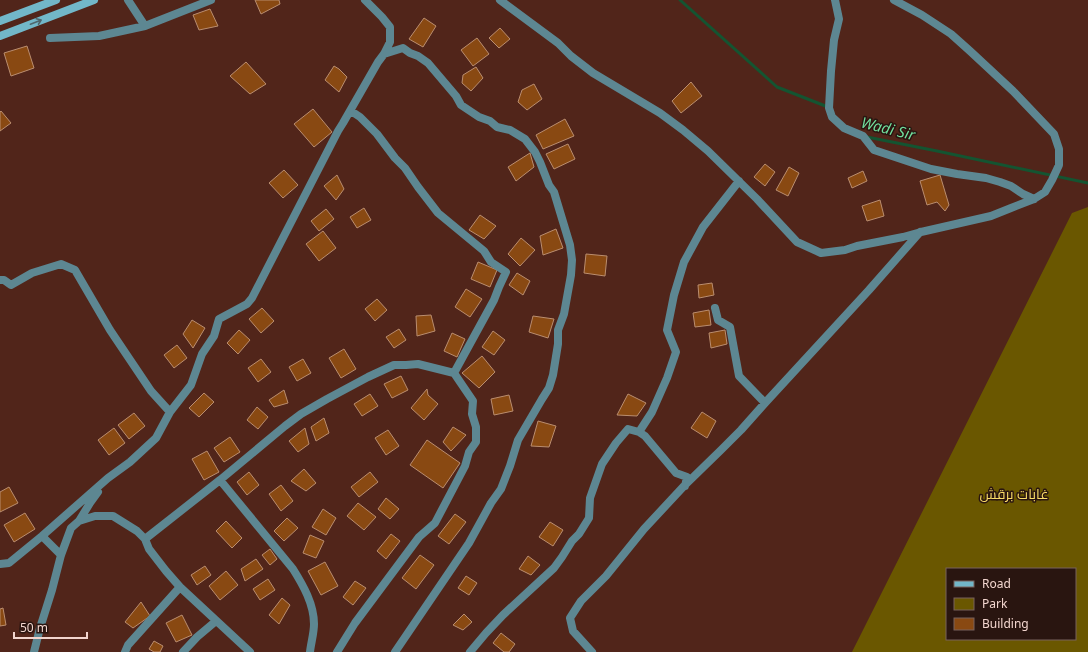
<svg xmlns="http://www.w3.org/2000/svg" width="1088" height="652" viewBox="0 0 1088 652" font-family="'Noto Sans',Cairo,sans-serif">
<rect width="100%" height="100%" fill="#51251a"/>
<!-- green -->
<path fill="#6a5700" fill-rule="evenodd" d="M 1088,207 L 1088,652 L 852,652 L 1072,213 ZM 947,569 L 1075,569 L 1075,639 L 947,639 Z"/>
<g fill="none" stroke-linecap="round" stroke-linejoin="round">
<!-- stream -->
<path stroke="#145431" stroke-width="3" d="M 680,0 L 777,87 L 828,107
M 867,137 L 937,151 L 1088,183"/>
</g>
<!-- building -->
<path fill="#894912" stroke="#ba8d6f" d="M 255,0 L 279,0 L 280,4 L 261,14 Z
M 210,9 L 218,26 L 199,30 L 193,15 Z
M 424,18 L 436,26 L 423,47 L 409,39 Z
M 500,28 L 510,39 L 499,48 L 489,38 Z
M 477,38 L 489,54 L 473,66 L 461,50 Z
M 27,46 L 34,68 L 11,76 L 4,53 Z
M 246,62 L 266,84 L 250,94 L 230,76 Z
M 334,66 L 339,69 L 347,77 L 339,92 L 325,80 Z
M 476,67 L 483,78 L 471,91 L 462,83 L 463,75 Z
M 691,82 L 702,96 L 681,113 L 672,101 Z
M 534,84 L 542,99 L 527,110 L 518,102 L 522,90 Z
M 313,109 L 332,132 L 314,147 L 294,124 Z
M 1,111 L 11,123 L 0,131 L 0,112 Z
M 565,119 L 574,136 L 543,149 L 536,135 Z
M 568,144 L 575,159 L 554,169 L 546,154 Z
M 530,153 L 534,167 L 516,181 L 508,167 Z
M 765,164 L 775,172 L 765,186 L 754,177 Z
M 789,167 L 799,173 L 788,196 L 776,190 Z
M 284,170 L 298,185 L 283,198 L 269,183 Z
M 863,171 L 867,181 L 852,188 L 848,178 Z
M 337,175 L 344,189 L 336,200 L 324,186 Z
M 940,175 L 949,205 L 945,211 L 937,202 L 927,205 L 920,181 Z
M 880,200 L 884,216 L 867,221 L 862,206 Z
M 364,208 L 371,220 L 357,228 L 350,217 Z
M 326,209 L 334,219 L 319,231 L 311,221 Z
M 480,215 L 496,226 L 484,239 L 469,230 Z
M 556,229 L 563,248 L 543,255 L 540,236 Z
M 323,231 L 336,248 L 319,261 L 306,244 Z
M 521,238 L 535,250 L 520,266 L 508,254 Z
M 586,254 L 607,256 L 605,276 L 584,273 Z
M 478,262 L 497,270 L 490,287 L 471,279 Z
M 517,273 L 530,281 L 523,295 L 509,285 Z
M 712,283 L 714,295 L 699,298 L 698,285 Z
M 466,289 L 482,299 L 470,317 L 455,307 Z
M 377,299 L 387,310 L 375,321 L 365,309 Z
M 262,308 L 274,321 L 261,333 L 249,319 Z
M 709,310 L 711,325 L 695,327 L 693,313 Z
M 431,315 L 435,331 L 417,336 L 416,316 Z
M 533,316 L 554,319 L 548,338 L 529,332 Z
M 192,320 L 205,328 L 193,348 L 183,334 Z
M 399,329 L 406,340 L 394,348 L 386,337 Z
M 239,330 L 250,340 L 238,354 L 227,343 Z
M 725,330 L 727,344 L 711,348 L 709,333 Z
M 493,331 L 505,340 L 494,355 L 482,347 Z
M 452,333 L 465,339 L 457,357 L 444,351 Z
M 177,345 L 187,358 L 174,368 L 164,355 Z
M 344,349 L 356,369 L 341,378 L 329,358 Z
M 482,356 L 495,372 L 479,388 L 462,373 Z
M 261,359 L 271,372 L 258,382 L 248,368 Z
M 303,359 L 311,373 L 297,381 L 289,367 Z
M 401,376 L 408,390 L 392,398 L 384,384 Z
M 427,389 L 428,395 L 438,404 L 424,420 L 411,408 Z
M 284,390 L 288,403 L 274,407 L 269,400 Z
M 204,393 L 214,402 L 199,417 L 189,408 Z
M 370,394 L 378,406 L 362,416 L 354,404 Z
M 628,394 L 646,403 L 637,416 L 617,415 Z
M 509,395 L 513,411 L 494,415 L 491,399 Z
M 257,407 L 268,417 L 258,429 L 247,420 Z
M 702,412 L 716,421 L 707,438 L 691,428 Z
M 134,413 L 145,426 L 129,439 L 118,425 Z
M 324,418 L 329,433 L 316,441 L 311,427 Z
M 538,421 L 556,426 L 549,447 L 531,446 Z
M 453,427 L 466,435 L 451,451 L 443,442 Z
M 114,428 L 125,443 L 109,455 L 98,440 Z
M 305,428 L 309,444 L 298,452 L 289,441 Z
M 388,430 L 399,446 L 386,455 L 375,438 Z
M 230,437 L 240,452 L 224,462 L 214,448 Z
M 427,440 L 460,463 L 443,488 L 410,465 Z
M 207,451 L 219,472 L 204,480 L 192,459 Z
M 304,469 L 316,483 L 306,491 L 291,481 Z
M 249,472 L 259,485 L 247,495 L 237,482 Z
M 370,472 L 378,482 L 359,497 L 351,487 Z
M 281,485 L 293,501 L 281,511 L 269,494 Z
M 9,487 L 18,503 L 0,512 L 0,492 Z
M 386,498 L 399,509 L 390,519 L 378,509 Z
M 358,503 L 376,517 L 364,530 L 347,516 Z
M 323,509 L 336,518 L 326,535 L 312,527 Z
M 25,513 L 35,529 L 14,542 L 4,525 Z
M 455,514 L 466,522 L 449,544 L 438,536 Z
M 287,518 L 298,528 L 284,541 L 274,531 Z
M 226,521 L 242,538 L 232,548 L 216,531 Z
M 550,522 L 563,530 L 553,546 L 539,537 Z
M 391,534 L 400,541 L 386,559 L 377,551 Z
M 310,535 L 324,541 L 316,558 L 303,553 Z
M 270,549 L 277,559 L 270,565 L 262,555 Z
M 420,555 L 434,565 L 416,589 L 402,578 Z
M 528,556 L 540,565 L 531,575 L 519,569 Z
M 256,559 L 263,569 L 245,581 L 241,569 Z
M 325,562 L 338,586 L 321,595 L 308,571 Z
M 205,566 L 211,575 L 197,585 L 191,575 Z
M 226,571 L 238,585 L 220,600 L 209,586 Z
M 466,576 L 477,583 L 469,595 L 458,588 Z
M 268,579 L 275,590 L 260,600 L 253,589 Z
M 355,581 L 366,588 L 353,605 L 343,597 Z
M 282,598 L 290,605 L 279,624 L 269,615 Z
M 141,602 L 150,616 L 133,628 L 125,622 Z
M 3,608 L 6,625 L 0,626 L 0,609 Z
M 464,614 L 472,622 L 463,630 L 453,625 Z
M 182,615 L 192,635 L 176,642 L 166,623 Z
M 501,633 L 515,644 L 509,652 L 504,652 L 493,643 Z
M 154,641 L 163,646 L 160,652 L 154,652 L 149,649 Z"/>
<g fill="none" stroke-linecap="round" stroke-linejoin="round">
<!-- minor -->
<path stroke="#5d8792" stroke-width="8" d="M 128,0 L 145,26 L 211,0
M 500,0 L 558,43 L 571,56 L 593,73 L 660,113 L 683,130 L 708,151 L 757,199 L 797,242 L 821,253 L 845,250 L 857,246 L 903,237 L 921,232 L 991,216 L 1011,208 L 1034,199 L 1045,192 L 1052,180 L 1059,165 L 1059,149 L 1054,134 L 1013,91 L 970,51 L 951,34 L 922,15 L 894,0
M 835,0 L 839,19 L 834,40 L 831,71 L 829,108 L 832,117 L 844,128 L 863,136 L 874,150 L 931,169 L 957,174 L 986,178 L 1000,182 L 1011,186 L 1023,194 L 1034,199
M 50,38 L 99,36 L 145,26
M 384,54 L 403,48 L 410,53 L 418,56 L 428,63 L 456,96 L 461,105 L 479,117 L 490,121 L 497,127 L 510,130 L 525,139 L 535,152 L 540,162 L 549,185 L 554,192 L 570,245 L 572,260 L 571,275 L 564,314 L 558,330 L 558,344 L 553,375 L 549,388 L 542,399 L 518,440 L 510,466 L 501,489 L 491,503 L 469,543 L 395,652
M 351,111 L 360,117 L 377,134 L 395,158 L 405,168 L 418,187 L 438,213 L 484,251 L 491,262 L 506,272 L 499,287 L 494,300 L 454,373
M 0,280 L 4,280 L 11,285 L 32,273 L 61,264 L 75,270 L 110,330 L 151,391 L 170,412
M 715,308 L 718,320 L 730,327 L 739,376 L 765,403
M 639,432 L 652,412 L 667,378 L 676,352 L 667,330 L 674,295 L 684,262 L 703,227 L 739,181
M 220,480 L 293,569 C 303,585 314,604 314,624 C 314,633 311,643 310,652
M 79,521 L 95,516 L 113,516 L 137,531 L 145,539 L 149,549 L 166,571 L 180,587 L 250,652
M 42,536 L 61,555
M 145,539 L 220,480 L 285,426 L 301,414 L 327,399 L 368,377 L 394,365 L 406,365 L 418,364 L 454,373 L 473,401 L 472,414 L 476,427 L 476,442 L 469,452 L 465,466 L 435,523 L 419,537 L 355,623 L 337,652
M 0,564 L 9,563 L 42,536 L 108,478 L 130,462 L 156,438 L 170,412 L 191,385 L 202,354 L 214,336 L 219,319 L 247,304 L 252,298 L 338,131 L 343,123 L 378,62 L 384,54 L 390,42 L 390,27 L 382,17 L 365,0
M 34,652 L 40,628 L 52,590 L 61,555 L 71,528 L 79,521 L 90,503 L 98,492
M 125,652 L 128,645 L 180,587
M 183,652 L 197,637 L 216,621
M 470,652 L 486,633 L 503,615 L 554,568 L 562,557 L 572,541 L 579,534 L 589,518 L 590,498 L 602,464 L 616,443 L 628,429 L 639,432 L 645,436 L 676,473 L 687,477 L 685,486
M 592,652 L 573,631 L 570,618 L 581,601 L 606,576 L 644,529 L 684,486 L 721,450 L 741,430 L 765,403 L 869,290 L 920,232"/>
<!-- secondary -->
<path stroke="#72b7c8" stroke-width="8" d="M 0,21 L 56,0
M 0,36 L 94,0"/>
</g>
<!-- one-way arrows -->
<defs><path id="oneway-shaft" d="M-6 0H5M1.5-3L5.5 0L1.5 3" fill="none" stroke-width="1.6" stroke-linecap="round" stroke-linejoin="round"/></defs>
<use stroke="#4e666c" href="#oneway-shaft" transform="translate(36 22) rotate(-21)"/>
<g text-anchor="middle" stroke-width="3" stroke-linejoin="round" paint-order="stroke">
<!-- park labels -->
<g font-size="14" fill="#fadc68" stroke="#291510">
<text x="1014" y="499">غابات برقش</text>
</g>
<!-- water labels -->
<g font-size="15" font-style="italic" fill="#72df9d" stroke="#291510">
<text transform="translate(888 129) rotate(14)" y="5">Wadi Sir</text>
</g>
</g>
<!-- legend -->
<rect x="946" y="568" width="130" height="72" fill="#291510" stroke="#79625c"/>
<rect x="954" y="581" width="20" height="6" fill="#72b7c8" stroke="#79625c"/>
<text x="982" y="588" font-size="12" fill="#f2d5ce">Road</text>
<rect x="954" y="598" width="20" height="12" fill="#6a5700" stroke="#79625c"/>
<text x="982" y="608" font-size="12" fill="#f2d5ce">Park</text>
<rect x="954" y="618" width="20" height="12" fill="#894912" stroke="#79625c"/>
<text x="982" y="628" font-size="12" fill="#f2d5ce">Building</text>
<!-- scale -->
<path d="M14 632v6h73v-6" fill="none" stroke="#f2d5ce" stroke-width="2"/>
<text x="20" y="632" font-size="12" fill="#f2d5ce" stroke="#291510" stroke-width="3" paint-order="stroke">50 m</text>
</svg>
